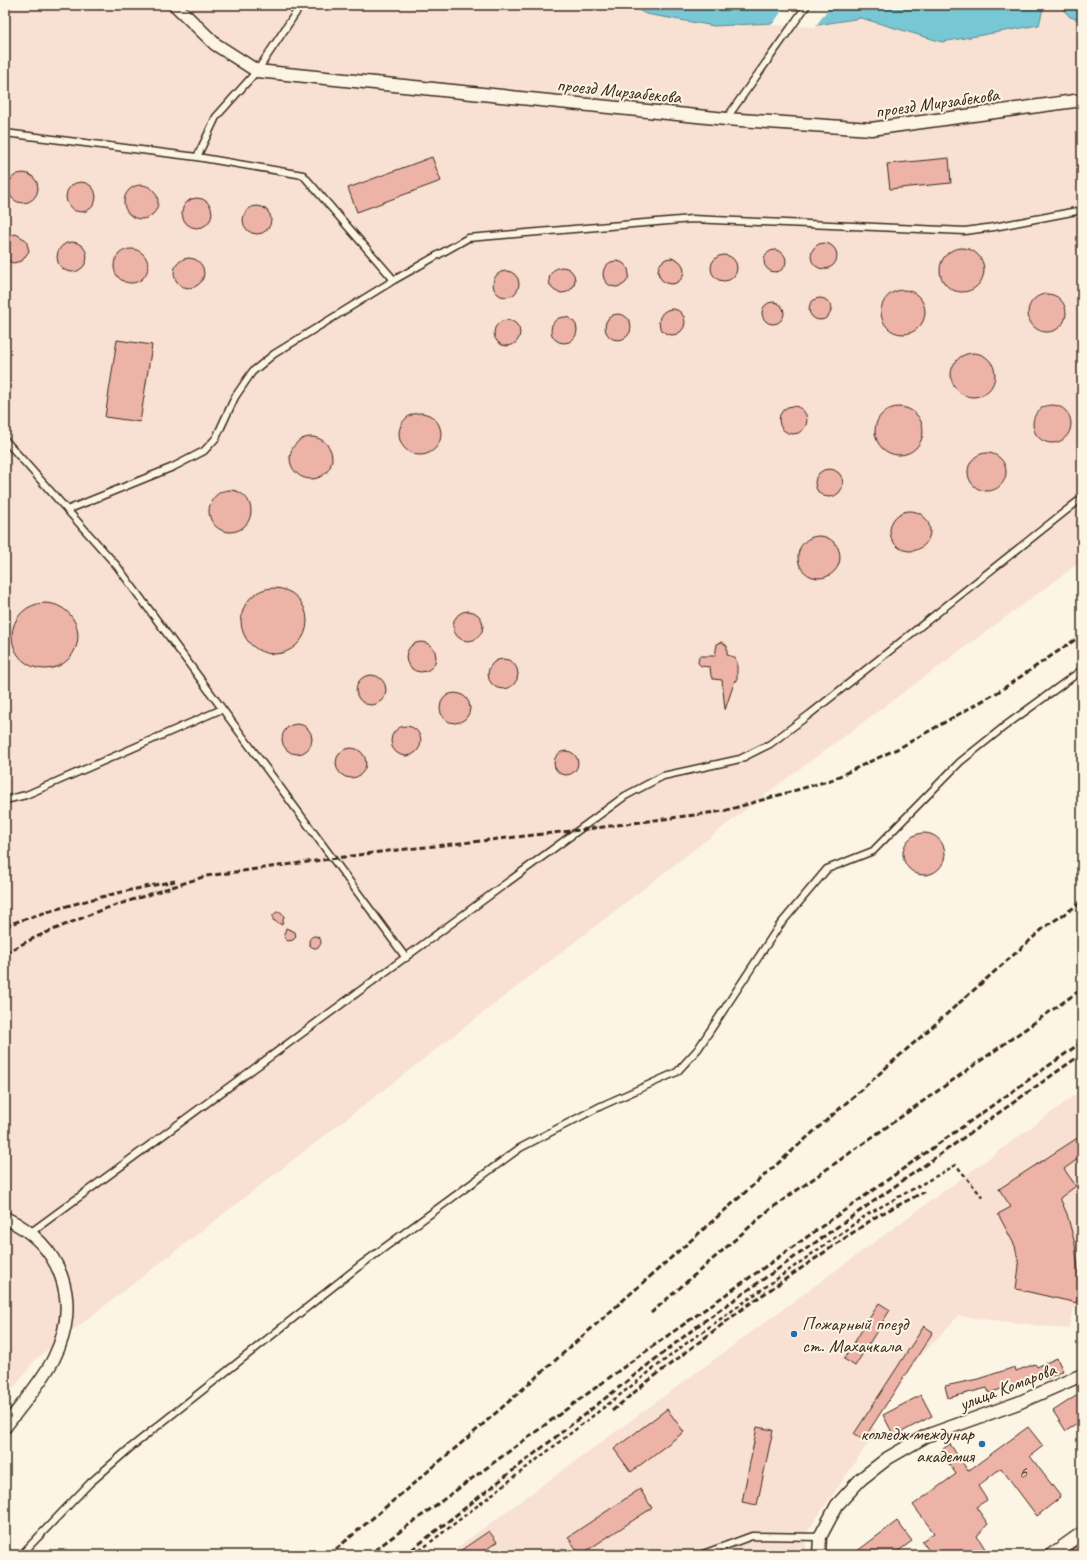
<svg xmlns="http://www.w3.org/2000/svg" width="1087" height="1560" viewBox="0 0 1087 1560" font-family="Caveat,sans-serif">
<rect width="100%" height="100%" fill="#fcf5e5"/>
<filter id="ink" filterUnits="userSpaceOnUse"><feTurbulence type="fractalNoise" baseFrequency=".025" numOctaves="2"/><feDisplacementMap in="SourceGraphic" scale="8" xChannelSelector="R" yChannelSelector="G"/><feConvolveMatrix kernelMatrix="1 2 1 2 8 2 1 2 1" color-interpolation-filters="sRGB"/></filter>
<g filter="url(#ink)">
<!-- built -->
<path fill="#f8e1d2" d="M 5,5 L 629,5 L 646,14 L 817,25 L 860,18 L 942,42 L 1039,25 L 1044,5 L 1059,5 L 1070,17 L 1082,21 L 1082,561 L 770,791 L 36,1359 L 5,1399 Z
M 1082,1090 L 1082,1283 L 1068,1329 L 958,1316 L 896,1383 L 868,1424 L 877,1431 L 804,1536 L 808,1555 L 447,1555 Z"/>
<!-- water -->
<path fill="#78c7d5" stroke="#60888c" d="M 629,5 L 1044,5 L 1039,25 L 942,42 L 861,18 L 817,25 L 773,23 L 714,26 L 646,14 Z
M 1059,5 L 1082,5 L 1082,21 L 1070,17 Z"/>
<!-- pier -->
<path fill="#fcf5e5" d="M 786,5 L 831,5 L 815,27 L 772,25 Z"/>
<!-- building -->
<path fill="#edb3a7" stroke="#3b2a1e" d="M 432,157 L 441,181 L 357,212 L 348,188 Z
M 949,158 L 951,183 L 890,189 L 887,164 Z
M8 188a15 15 0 1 1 30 0a15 15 0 1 1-30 0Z
M66 197a15 15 0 1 1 30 0a15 15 0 1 1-30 0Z
M124 202a17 17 0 1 1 34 0a17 17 0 1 1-34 0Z
M182 213a15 15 0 1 1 30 0a15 15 0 1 1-30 0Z
M243 220a14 14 0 1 1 28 0a14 14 0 1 1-28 0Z
M 16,234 L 26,240 L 29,251 L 22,261 L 13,263 L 5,260 L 5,237 Z
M57 257a15 15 0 1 1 30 0a15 15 0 1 1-30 0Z
M811 256a13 13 0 1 1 26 0a13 13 0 1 1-26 0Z
M940 270a22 22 0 1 1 44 0a22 22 0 1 1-44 0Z
M114 266a17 17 0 1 1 34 0a17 17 0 1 1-34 0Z
M764 261a11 11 0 1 1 22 0a11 11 0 1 1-22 0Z
M711 268a13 13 0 1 1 26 0a13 13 0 1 1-26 0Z
M658 271a13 13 0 1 1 26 0a13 13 0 1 1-26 0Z
M174 273a15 15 0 1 1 30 0a15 15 0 1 1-30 0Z
M603 274a13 13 0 1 1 26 0a13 13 0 1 1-26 0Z
M549 280a13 13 0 1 1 26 0a13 13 0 1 1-26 0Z
M493 284a13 13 0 1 1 26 0a13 13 0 1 1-26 0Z
M881 312a22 22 0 1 1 44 0a22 22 0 1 1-44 0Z
M1028 313a19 19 0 1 1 38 0a19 19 0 1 1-38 0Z
M809 309a11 11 0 1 1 22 0a11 11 0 1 1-22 0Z
M762 313a11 11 0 1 1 22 0a11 11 0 1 1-22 0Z
M659 322a13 13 0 1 1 26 0a13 13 0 1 1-26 0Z
M605 327a13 13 0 1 1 26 0a13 13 0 1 1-26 0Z
M551 330a13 13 0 1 1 26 0a13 13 0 1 1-26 0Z
M494 333a13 13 0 1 1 26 0a13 13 0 1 1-26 0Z
M 117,340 L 152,345 L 140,422 L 105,417 Z
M951 375a22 22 0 1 1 44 0a22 22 0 1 1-44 0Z
M1033 424a19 19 0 1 1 38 0a19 19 0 1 1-38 0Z
M779 420a14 14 0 1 1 28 0a14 14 0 1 1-28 0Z
M875 431a24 24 0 1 1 48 0a24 24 0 1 1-48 0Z
M399 434a21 21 0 1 1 42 0a21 21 0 1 1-42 0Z
M290 458a21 21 0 1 1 42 0a21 21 0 1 1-42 0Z
M968 472a19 19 0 1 1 38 0a19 19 0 1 1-38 0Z
M815 483a14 14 0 1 1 28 0a14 14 0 1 1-28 0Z
M209 511a21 21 0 1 1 42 0a21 21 0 1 1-42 0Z
M890 531a20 20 0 1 1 40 0a20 20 0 1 1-40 0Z
M798 557a21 21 0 1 1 42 0a21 21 0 1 1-42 0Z
M241 621a33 33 0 1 1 66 0a33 33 0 1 1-66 0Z
M12 636a33 33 0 1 1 66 0a33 33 0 1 1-66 0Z
M453 626a15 15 0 1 1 30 0a15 15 0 1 1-30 0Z
M 722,642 L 727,646 L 727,655 L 734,657 L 737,662 L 737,681 L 735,680 L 725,710 L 722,680 L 713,679 L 711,676 L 710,667 L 701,666 L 698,663 L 699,656 L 715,656 L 717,644 Z
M406 657a15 15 0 1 1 30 0a15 15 0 1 1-30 0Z
M488 674a15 15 0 1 1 30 0a15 15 0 1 1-30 0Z
M356 690a15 15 0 1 1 30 0a15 15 0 1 1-30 0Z
M440 708a15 15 0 1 1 30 0a15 15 0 1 1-30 0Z
M282 739a15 15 0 1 1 30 0a15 15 0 1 1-30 0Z
M391 741a15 15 0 1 1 30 0a15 15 0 1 1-30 0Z
M336 763a15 15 0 1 1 30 0a15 15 0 1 1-30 0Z
M554 763a12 12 0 1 1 24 0a12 12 0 1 1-24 0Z
M903 854a21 21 0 1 1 42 0a21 21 0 1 1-42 0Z
M 277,912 L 281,912 L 284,916 L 282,925 L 273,920 L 273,915 Z
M 286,928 L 295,932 L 296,937 L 293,940 L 288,941 L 285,939 L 284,935 Z
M309 942a6 6 0 1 1 12 0a6 6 0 1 1-12 0Z
M 1082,1135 L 1082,1156 L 1064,1169 L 1076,1186 L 1060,1198 L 1067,1214 L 1075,1244 L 1079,1277 L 1077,1303 L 1016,1289 L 1019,1266 L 1015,1246 L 998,1214 L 1011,1207 L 999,1189 Z
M 879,1303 L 890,1310 L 855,1366 L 844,1359 Z
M 924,1326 L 933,1332 L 863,1440 L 854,1434 Z
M 1057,1358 L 1063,1371 L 1046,1379 L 1045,1376 L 1023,1384 L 1023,1382 L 989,1393 L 987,1388 L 948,1398 L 945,1386 L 978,1379 L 1015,1367 L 1016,1371 L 1035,1364 L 1037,1367 Z
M 1082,1392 L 1082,1421 L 1066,1431 L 1053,1411 Z
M 921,1395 L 932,1416 L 894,1436 L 883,1415 Z
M 667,1409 L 684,1432 L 631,1472 L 614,1449 Z
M 757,1427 L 773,1430 L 757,1505 L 742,1502 Z
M 1028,1427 L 1043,1446 L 1030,1456 L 1061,1497 L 1037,1516 L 1001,1468 L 978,1486 L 987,1500 L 976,1507 L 988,1524 L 977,1536 L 989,1555 L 932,1555 L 922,1541 L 934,1533 L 913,1505 L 956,1474 L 940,1451 L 950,1444 L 968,1471 Z
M 640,1489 L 652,1508 L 580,1555 L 568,1537 Z
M 897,1521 L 912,1541 L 893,1555 L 852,1555 Z
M 489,1531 L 497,1542 L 478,1555 L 454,1555 Z
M 1082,1542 L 1082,1555 L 1064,1555 Z"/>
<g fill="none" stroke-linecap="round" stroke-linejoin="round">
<defs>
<path id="lane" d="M 726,119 L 807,5
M 5,133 L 197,157 L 303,175 L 394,280
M 197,157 L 216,117 L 257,71 L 301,5
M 5,440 L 117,566 L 406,958
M 67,510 L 173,467 L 204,451 L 216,438 L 235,397 L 252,372 L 274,354 L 394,280 L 468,238 L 692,219 L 965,231 L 994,227 L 1082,210
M 5,800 L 26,795 L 222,709
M 30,1233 L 625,796 L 663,776 L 740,759 L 770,744 L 810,714 L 1082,498
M 21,1555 L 90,1483 L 130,1448 L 358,1267 L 520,1148 L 601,1106 L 677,1072 L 698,1049 L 779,926 L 827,869 L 873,851 L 960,762 L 1005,726 L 1082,670
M 700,1555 L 752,1536 L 820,1537"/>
<path id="street" d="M 175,5 L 215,44 L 257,71 L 726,119 L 871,129 L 1082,100
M 5,1218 C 62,1244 82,1302 54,1358 C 44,1379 20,1407 5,1427
M 819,1555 L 820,1537 L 837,1505 L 861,1479 L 888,1458 L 926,1436 L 1018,1403 L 1082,1375
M 1051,1555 L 1082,1533"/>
</defs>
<!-- lane casing -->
<use href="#lane" stroke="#3b2a1e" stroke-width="9"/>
<!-- street casing -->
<use href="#street" stroke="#3b2a1e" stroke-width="15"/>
<!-- path -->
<path stroke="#3b2a1e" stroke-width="2.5" stroke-dasharray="4 3" stroke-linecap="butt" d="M 414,1555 L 688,1342 L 868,1214 L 956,1165 L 984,1199"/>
<!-- lane -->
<use href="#lane" stroke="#fcf5e5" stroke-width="6"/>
<!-- street -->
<use href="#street" stroke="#fcf5e5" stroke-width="12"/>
<!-- rail -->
<path stroke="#3b2a1e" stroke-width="3" stroke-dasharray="6 3" stroke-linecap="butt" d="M 5,926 C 60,906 117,892 175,881
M 5,953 L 36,937 L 101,910 L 206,876 L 380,852 L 580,830 L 724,811 L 831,780 L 901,747 L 998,692 L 1082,635
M 651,1313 L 769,1210 L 1082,989
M 612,1411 L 643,1385 L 745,1307 L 877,1216 L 924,1192
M 329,1555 L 472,1434 L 1045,927 L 1082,902
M 368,1555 L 632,1361 L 1082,1042
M 405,1555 L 700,1324 L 1082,1054"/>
</g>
</g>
<!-- markers -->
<g fill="#1f6fb2" stroke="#fcf5e5" stroke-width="1.5">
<circle cx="794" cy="1334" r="4"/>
<circle cx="982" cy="1444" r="4"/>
</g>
<g text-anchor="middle" stroke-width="4" stroke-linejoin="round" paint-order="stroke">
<!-- number labels -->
<g font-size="17" fill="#684c40">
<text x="1023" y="1478">6</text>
</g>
<!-- street labels -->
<g font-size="19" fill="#3b2a1e" stroke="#fcf5e5">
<text transform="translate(619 90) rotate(6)" y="7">проезд Мирзабекова</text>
<text transform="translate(937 102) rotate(-8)" y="7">проезд Мирзабекова</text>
<text transform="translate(1007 1386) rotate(-21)" y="7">улица Комарова</text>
</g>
<!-- poi labels -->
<g font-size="19" fill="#3b2a1e" stroke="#fcf5e5" text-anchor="start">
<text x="802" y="1330">Пожарный поезд<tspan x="802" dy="22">ст. Махачкала</tspan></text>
<text x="974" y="1440" text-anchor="end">колледж междунар<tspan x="974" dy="22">академия</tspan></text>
</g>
</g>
<!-- margin -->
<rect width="1087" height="1560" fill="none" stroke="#fcf5e5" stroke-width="20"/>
<rect x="10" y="10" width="1067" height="1540" fill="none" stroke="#3b2a1e" stroke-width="1.5" filter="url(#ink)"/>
</svg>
